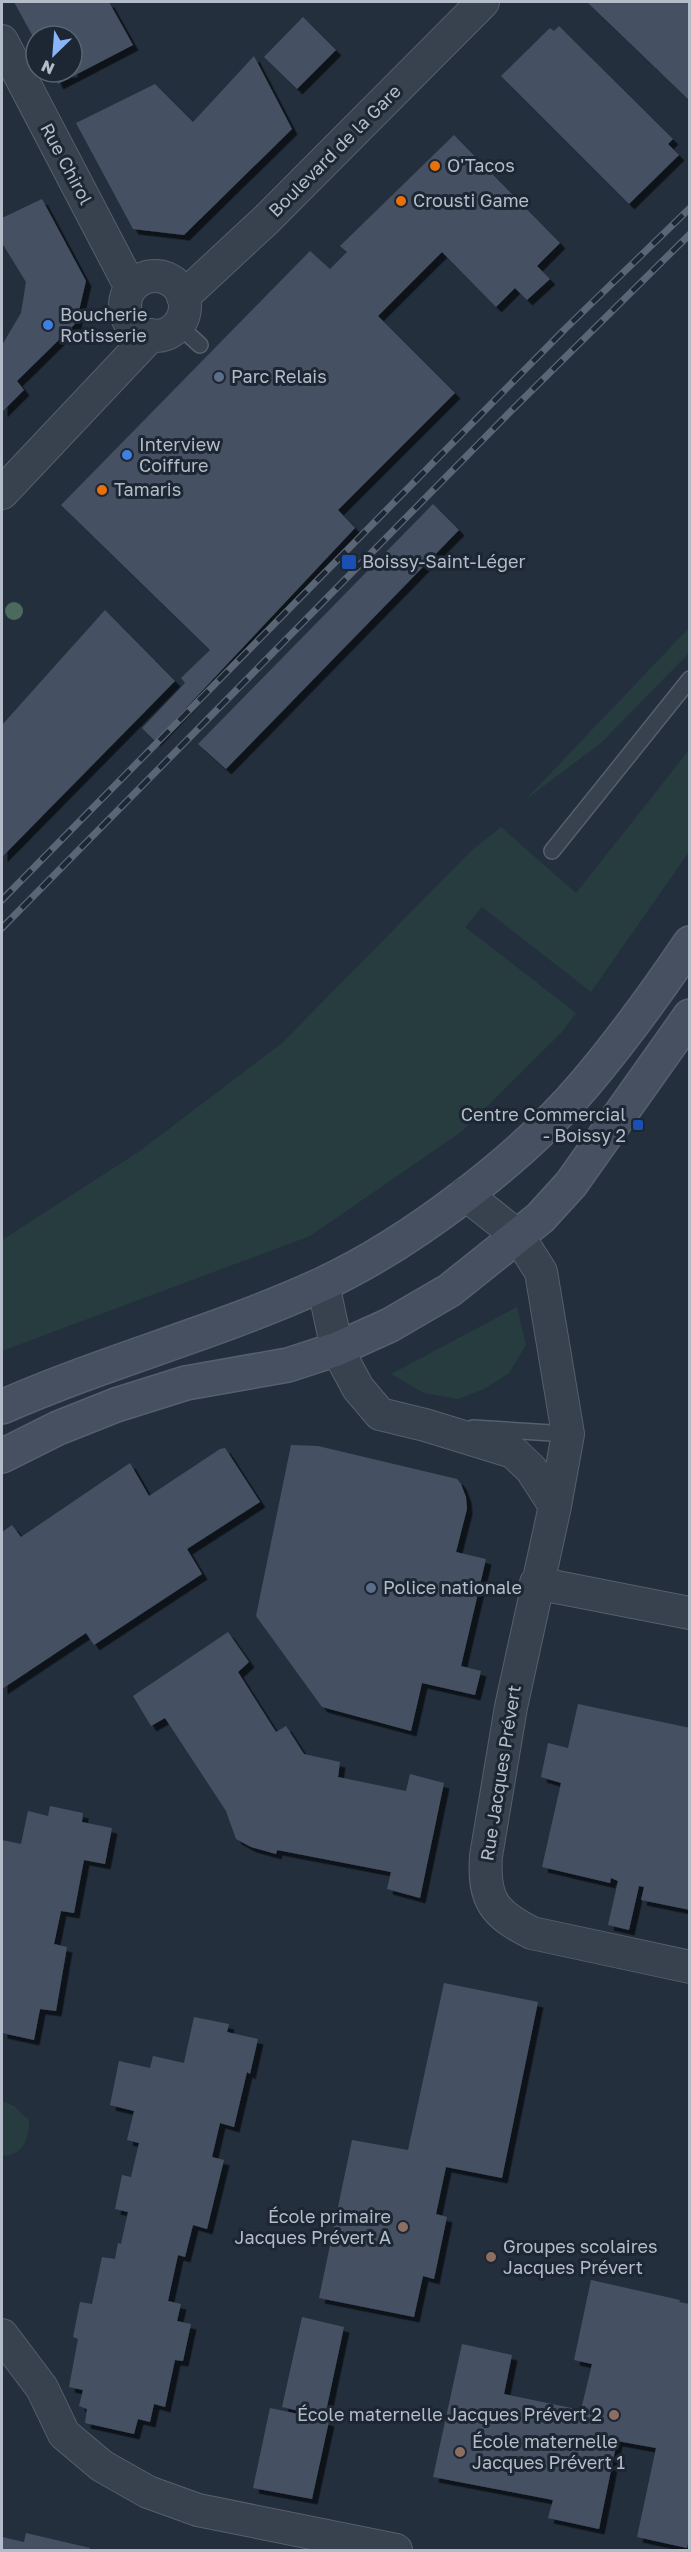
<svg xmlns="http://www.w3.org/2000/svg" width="691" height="2552" viewBox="0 0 691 2552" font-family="'Golos Text',sans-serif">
<defs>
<filter id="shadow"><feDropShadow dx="5.5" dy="5.5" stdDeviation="0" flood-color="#0009"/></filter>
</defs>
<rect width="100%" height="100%" fill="#242f3e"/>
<!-- green -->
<path fill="#263c3f" d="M 689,628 L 689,653 L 601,743 L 525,800 Z
M 689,750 L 689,852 L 591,992 L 482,907 L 465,927 L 576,1013 L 561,1033 L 461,1132 L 310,1236 L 2,1351 L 2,1240 L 140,1151 L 282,1043 L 471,851 L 501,827 L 576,893 Z
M 517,1307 L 526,1345 L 509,1373 L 486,1388 L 458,1399 L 424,1393 L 391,1374 Z
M 2,2101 L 14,2106 L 29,2120 C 30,2139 22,2156 2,2156 Z"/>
<!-- building -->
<path fill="#455162" filter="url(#shadow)" d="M 14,2 L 109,2 L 133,45 L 58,84 L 52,72 L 72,72 L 72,36 L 36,36 L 36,42 Z
M 587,2 L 690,2 L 690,101 Z
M 303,17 L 336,50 L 297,89 L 264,57 Z
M 559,26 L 673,139 L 668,144 L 679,155 L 629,204 L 501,76 L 550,28 L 554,31 Z
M 254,56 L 292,129 L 184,235 L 133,229 L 76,123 L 155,84 L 193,122 Z
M 454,135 L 560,243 L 537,266 L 550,279 L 527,300 L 515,288 L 496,307 L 442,252 L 378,316 L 455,393 L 338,510 L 355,528 L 155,741 L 142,728 L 185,683 L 181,678 L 210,650 L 61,505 L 310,251 L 330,269 L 347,252 L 340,246 Z
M 42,199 L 86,281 L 76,323 L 17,381 L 24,390 L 2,412 L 2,345 L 21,313 L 26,282 L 2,243 L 2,218 Z
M 433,504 L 459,530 L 226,769 L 198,744 Z
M 105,610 L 175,681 L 2,857 L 2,725 Z
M 291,1445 L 318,1446 L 457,1479 L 461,1484 L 466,1497 L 467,1509 L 456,1552 L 486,1559 L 461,1666 L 481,1671 L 475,1695 L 422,1683 L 411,1731 L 322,1707 L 256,1616 Z
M 225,1448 L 260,1502 L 187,1549 L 202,1574 L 94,1645 L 86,1633 L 2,1689 L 2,1532 L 12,1525 L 21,1537 L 130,1463 L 149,1496 L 220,1449 Z
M 228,1632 L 249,1662 L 238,1672 L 276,1732 L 286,1726 L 304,1754 L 340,1762 L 338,1777 L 406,1791 L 410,1774 L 444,1783 L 420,1898 L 387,1889 L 391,1872 L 277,1850 L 276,1854 L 251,1847 L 236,1839 L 226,1811 L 165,1718 L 151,1726 L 133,1696 Z
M 578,1704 L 690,1728 L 690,1910 L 641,1900 L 644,1887 L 639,1886 L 629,1930 L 608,1925 L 618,1881 L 611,1878 L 610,1883 L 542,1867 L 561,1783 L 541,1777 L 548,1743 L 568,1748 Z
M 50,1806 L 83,1813 L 82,1822 L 112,1828 L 105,1864 L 84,1860 L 74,1913 L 61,1911 L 54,1944 L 67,1947 L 56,2011 L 40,2009 L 34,2040 L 2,2033 L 2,1840 L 21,1844 L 28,1811 L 48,1816 Z
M 444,1983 L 538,2002 L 502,2178 L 446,2167 L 436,2214 L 447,2217 L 434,2279 L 423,2276 L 414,2317 L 319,2298 L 352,2140 L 408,2150 Z
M 194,2017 L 229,2024 L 227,2032 L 258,2039 L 250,2074 L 247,2072 L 234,2127 L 220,2123 L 212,2157 L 224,2160 L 207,2229 L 193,2225 L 185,2257 L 178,2255 L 168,2301 L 181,2304 L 177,2321 L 191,2324 L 183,2361 L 175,2360 L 165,2407 L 154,2404 L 150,2422 L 138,2419 L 134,2434 L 85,2423 L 87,2409 L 79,2406 L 83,2390 L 69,2387 L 78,2339 L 73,2337 L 80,2302 L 92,2304 L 102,2257 L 115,2259 L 118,2243 L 121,2244 L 128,2212 L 115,2209 L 122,2175 L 131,2177 L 139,2143 L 127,2140 L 134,2111 L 110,2105 L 119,2061 L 150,2068 L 153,2056 L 184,2063 Z
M 591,2280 L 680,2300 L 679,2302 L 690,2304 L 690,2534 L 687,2548 L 637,2537 L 656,2448 L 617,2441 L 599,2529 L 548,2518 L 553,2500 L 433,2477 L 462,2344 L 512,2355 L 504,2394 L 581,2410 L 592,2364 L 574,2360 Z
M 302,2317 L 344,2327 L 325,2416 L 313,2414 L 313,2417 L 329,2421 L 312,2499 L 253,2488 L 270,2408 L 303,2415 L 303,2412 L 282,2407 Z
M 26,2533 L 90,2548 L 90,2550 L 2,2550 L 2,2537 L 24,2542 Z"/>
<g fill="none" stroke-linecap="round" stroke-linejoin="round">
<defs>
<path id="lane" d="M 178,325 L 200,345
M 552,851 L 690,679
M 473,1428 L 568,1434"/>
<path id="street" d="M 2,41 L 131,288
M125 306a30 30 0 1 1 60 0a30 30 0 1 1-60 0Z
M 183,297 L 266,220 L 483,2
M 2,493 L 151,335
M 465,1194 L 519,1237 L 541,1272 L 568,1434 L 555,1506 L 511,1707 L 486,1856 C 483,1900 494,1914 532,1933 L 690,1967
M 323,1284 L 337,1349 L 358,1388 L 380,1414 L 425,1425 L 513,1452 L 531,1469 L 555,1506
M 536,1583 L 690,1613
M 2,2335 L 42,2388 L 64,2434 L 102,2466 L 148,2492 L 198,2510 L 396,2550"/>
<path id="secondary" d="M 2,1407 C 106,1361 219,1332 323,1284 C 411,1243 521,1159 584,1085 C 622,1040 657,992 690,943
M 2,1456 L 58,1428 L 116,1405 L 186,1383 L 288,1365 L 337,1349 L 390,1325 L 450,1290 L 540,1218 L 571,1184 L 690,1016"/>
</defs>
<!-- lane casing -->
<use href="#lane" stroke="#565f6c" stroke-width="18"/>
<!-- street casing -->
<use href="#street" stroke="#565f6c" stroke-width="34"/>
<!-- secondary casing -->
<use href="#secondary" stroke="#565f6c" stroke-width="36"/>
<!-- lane -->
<use href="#lane" stroke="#38414e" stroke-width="15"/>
<!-- street -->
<use href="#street" stroke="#38414e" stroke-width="32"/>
<!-- secondary -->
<use href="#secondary" stroke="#465061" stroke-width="33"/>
<defs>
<path id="rail" d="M 2,900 L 566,328 L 690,208
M 2,928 L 512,410 L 690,234"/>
</defs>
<!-- rail casing -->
<use href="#rail" stroke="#5a6575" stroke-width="7"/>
<!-- rail -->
<use href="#rail" stroke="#1d2633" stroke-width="4.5" stroke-dasharray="14" stroke-linecap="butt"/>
</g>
<!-- trees -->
<circle fill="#4b6a5d" cx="14" cy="611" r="9"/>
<!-- markers -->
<g fill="#e8710a" stroke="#1d2633" stroke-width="2">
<circle cx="435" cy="166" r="6"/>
<circle cx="401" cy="201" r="6"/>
<circle cx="102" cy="490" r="6"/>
</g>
<g fill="#3f7fe0" stroke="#1d2633" stroke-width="2">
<circle cx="48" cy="325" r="6"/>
<circle cx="127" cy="455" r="6"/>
</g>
<g fill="#5c6f8a" stroke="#1d2633" stroke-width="2">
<circle cx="219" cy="377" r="6"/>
<circle cx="371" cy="1588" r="6"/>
</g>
<g fill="#1a4fb4" stroke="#1d2633" stroke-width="2">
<rect x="341" y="554" width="16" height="16" rx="3"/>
<rect x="632" y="1119" width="12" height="12" rx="3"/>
</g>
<g fill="#8d6e63" stroke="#1d2633" stroke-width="2">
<circle cx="403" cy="2227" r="6"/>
<circle cx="491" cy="2257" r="6"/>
<circle cx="614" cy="2415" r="6"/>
<circle cx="460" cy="2452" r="6"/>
</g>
<g text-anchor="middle" stroke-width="6" stroke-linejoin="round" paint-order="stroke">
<!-- street labels -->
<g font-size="18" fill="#b4bcc9" stroke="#1d2633">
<text transform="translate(335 151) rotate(-45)" y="6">Boulevard de la Gare</text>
<text transform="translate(66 164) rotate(62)" y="6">Rue Chirol</text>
<text transform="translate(501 1773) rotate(-81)" y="6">Rue Jacques Prévert</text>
</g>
<!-- poi labels -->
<g font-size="18" fill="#b4bcc9" stroke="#1d2633" text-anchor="start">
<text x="447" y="172">O'Tacos</text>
<text x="413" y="207">Crousti Game</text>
<text x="60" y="321">Boucherie<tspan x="60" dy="21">Rotisserie</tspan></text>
<text x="231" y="383">Parc Relais</text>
<text x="139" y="451">Interview<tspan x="139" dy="21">Coiffure</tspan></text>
<text x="114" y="496">Tamaris</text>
<text x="362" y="568">Boissy-Saint-Léger</text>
<text x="626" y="1121" text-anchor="end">Centre Commercial<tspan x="626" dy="21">- Boissy 2</tspan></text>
<text x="383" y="1594">Police nationale</text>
<text x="391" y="2223" text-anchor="end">École primaire<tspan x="391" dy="21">Jacques Prévert A</tspan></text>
<text x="503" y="2253">Groupes scolaires<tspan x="503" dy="21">Jacques Prévert</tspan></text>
<text x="602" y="2421" text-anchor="end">École maternelle Jacques Prévert 2</text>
<text x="472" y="2448">École maternelle<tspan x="472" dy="21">Jacques Prévert 1</tspan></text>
</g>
</g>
<!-- border -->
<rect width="691" height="2552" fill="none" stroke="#b4bcc9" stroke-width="6"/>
<!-- north arrow -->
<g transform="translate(54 54) rotate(205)"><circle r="28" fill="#1d2633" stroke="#59626f" stroke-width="1.5"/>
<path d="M0-4.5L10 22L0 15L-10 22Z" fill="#8ab4f8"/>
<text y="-9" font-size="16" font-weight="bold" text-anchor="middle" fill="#b4bcc9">N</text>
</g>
</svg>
